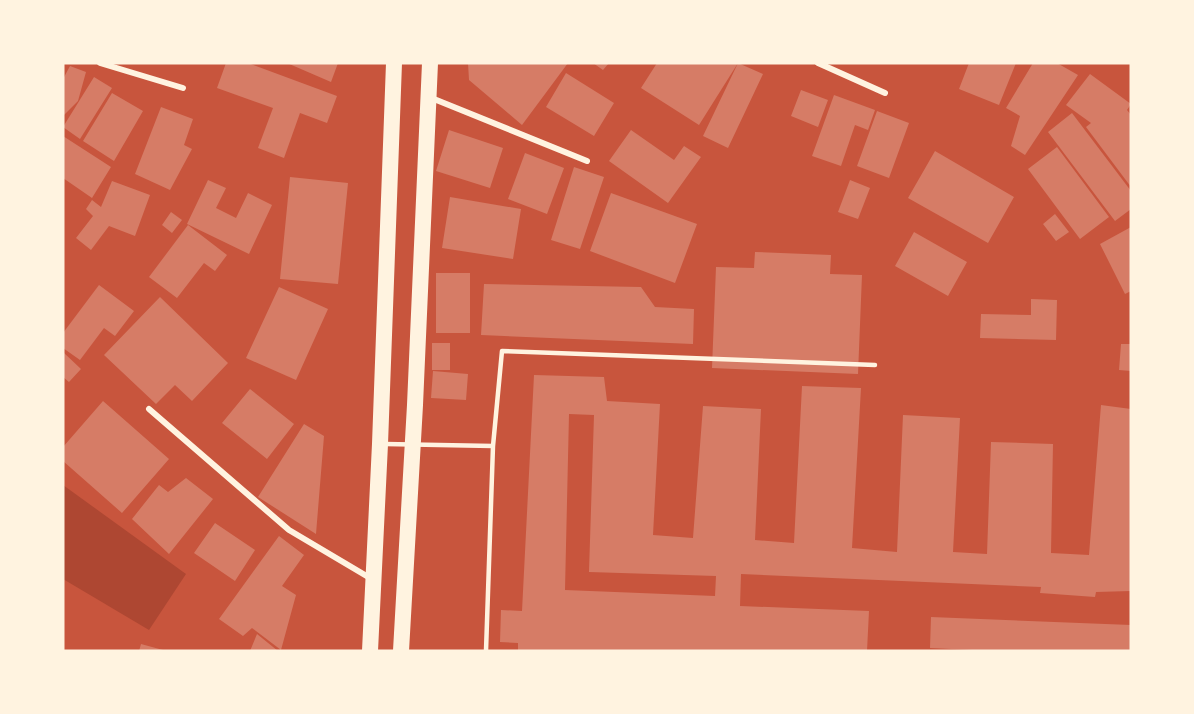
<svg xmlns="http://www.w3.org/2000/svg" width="1194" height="714" viewBox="0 0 1194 714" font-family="Helvetica,sans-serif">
<rect width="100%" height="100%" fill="#c8553d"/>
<!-- green -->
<path fill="#ae4732" d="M 63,485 L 186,574 L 149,630 L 63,579 Z"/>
<!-- building -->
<path fill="#d67c66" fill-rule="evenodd" d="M 226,63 L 248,63 L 337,96 L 327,123 L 300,113 L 284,158 L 258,148 L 273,108 L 217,88 Z
M 287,63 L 338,63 L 331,82 Z
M 468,63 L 568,63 L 522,125 L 469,80 Z
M 593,63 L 609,63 L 603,70 Z
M 657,63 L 738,63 L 699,125 L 641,88 Z
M 738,63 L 763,74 L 728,148 L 703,136 Z
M 969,63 L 1016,63 L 999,105 L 959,89 Z
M 1033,63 L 1057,63 L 1078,75 L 1025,155 L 1011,146 L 1020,116 L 1006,108 Z
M 70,66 L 86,72 L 78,101 L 63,116 L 63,79 Z
M 566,73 L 614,103 L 594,136 L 546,107 Z
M 1090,74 L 1131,104 L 1127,110 L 1131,115 L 1131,187 L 1086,127 L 1091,123 L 1066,105 Z
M 94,77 L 112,88 L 80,139 L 63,127 Z
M 801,90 L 828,100 L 818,127 L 791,116 Z
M 112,93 L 143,111 L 114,161 L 83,141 Z
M 834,95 L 875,110 L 868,130 L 855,125 L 841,166 L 812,156 Z
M 161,107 L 193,119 L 184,145 L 192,149 L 170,190 L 135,174 Z
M 877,111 L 909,123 L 889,178 L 857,166 Z
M 1072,113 L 1131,191 L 1131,209 L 1115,221 L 1048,132 Z
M 449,130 L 503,148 L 490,188 L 436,171 Z
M 631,130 L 674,160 L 684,146 L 701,157 L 668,203 L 609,161 Z
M 63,136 L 111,167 L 92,198 L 63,178 Z
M 1057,147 L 1109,217 L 1080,239 L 1028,169 Z
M 935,151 L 1014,197 L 988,243 L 908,198 Z
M 525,153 L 564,168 L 547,214 L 508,199 Z
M 574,167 L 604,177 L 580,249 L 551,240 Z
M 290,177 L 348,183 L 338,284 L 280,279 Z
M 208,180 L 226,188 L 216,208 L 236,218 L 248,193 L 272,205 L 249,254 L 187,224 Z
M 850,180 L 870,188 L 858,219 L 838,212 Z
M 112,181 L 150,195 L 135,236 L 109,226 L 91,250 L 76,238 L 93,216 L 86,209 L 92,200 L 101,207 Z
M 611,193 L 697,224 L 675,283 L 590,251 Z
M 450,197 L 521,209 L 513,259 L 442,248 Z
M 171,212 L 182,220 L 172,233 L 162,225 Z
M 1055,214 L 1069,232 L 1056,241 L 1043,224 Z
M 188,225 L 227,255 L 215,271 L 204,263 L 177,298 L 149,277 Z
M 1131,227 L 1131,291 L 1125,294 L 1100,244 Z
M 914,232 L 967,262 L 948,296 L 895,266 Z
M 755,252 L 831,255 L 830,274 L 862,275 L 858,374 L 712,368 L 716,267 L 754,268 Z
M 436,273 L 470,273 L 470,333 L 436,333 Z
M 484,284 L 641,287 L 655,307 L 694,309 L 693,344 L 481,335 Z
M 99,285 L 134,311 L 115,336 L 104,328 L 80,360 L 63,348 L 63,333 Z
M 279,287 L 328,309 L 296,380 L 246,358 Z
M 160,297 L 228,363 L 192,401 L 175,385 L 156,404 L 104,355 Z
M 1031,299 L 1057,300 L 1056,340 L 980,338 L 981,314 L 1031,315 Z
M 432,343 L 450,343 L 450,370 L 432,370 Z
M 1121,344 L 1131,344 L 1131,371 L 1119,370 Z
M 63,352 L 81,369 L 69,382 L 63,377 Z
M 433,371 L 468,374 L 466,400 L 431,398 Z
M 534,375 L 604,377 L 607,401 L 660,404 L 653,535 L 693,538 L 703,406 L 761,409 L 755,540 L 794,543 L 802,386 L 861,388 L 852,548 L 897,552 L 903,415 L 960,418 L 953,552 L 987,554 L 991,442 L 1053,444 L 1051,553 L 1089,555 L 1101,405 L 1131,409 L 1131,591 L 1096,592 L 1095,597 L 1040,593 L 1041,587 L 741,574 L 740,606 L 869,611 L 867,651 L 518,651 L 518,643 L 500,642 L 501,610 L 522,611 ZM 569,414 L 594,415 L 589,572 L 716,576 L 715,596 L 565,590 Z
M 250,389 L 294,424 L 267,459 L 222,423 Z
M 103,401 L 169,459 L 122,513 L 63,461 L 63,447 Z
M 304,424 L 324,436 L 316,534 L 258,497 Z
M 186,478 L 213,499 L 169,554 L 132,519 L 159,485 L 168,492 Z
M 215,523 L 255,550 L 235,581 L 194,553 Z
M 279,536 L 304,555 L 282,586 L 296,595 L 281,650 L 252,628 L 243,636 L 219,619 Z
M 931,617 L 1131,625 L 1131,651 L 993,651 L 930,648 Z
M 257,634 L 278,651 L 250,651 Z
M 141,644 L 163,650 L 163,651 L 139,651 Z"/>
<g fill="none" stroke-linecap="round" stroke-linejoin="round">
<!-- service -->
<path stroke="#fff3e0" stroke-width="4.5" d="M 385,444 L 493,446
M 486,651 L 493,446 L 502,351 L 875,365"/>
<!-- minor -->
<path stroke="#fff3e0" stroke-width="6" d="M 100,63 L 183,88
M 818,63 L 885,93
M 429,97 L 587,161
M 149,409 L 289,530 L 370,578"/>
<!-- trunk -->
<path stroke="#fff3e0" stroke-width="16" d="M 370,651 L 380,444 L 394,63
M 401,651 L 415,405 L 430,63"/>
</g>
<!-- border -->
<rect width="1194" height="714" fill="none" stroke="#fff3e0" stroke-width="129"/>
</svg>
